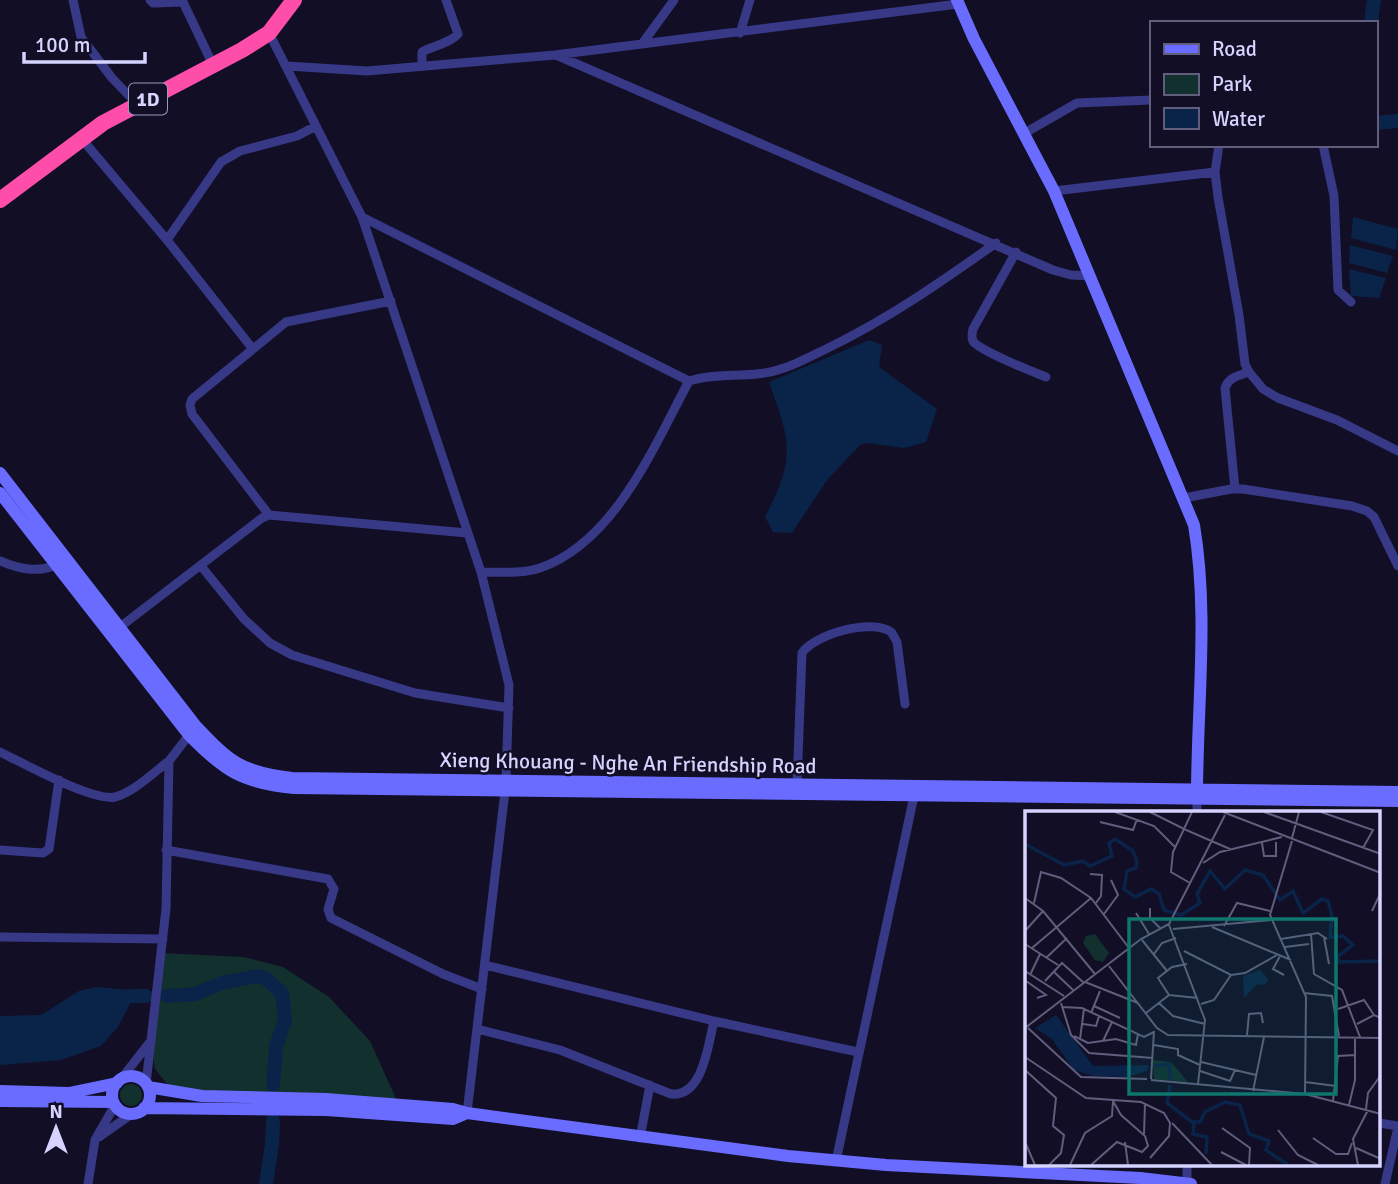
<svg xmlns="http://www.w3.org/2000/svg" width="1398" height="1184" viewBox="0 0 1398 1184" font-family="Signika,sans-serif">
<rect width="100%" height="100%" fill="#110e26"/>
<!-- green -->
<path fill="#11302e" d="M 161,953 L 244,957 L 283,967 L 329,997 L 370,1041 L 398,1103 L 202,1096 L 167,1084 L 155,1069 L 151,1041 Z
M120 1095a11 11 0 1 1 22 0a11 11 0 1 1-22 0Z"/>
<!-- water -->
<path fill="#0a2449" d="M 1353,217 L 1398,229 L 1396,250 L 1351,238 Z
M 1350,245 L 1393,256 L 1387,273 L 1349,263 Z
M 1349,269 L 1386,278 L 1379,298 L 1351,296 Z
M 869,340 L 882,345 L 879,367 L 937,409 L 926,442 L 904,448 L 867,443 L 860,445 L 827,480 L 792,533 L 773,532 L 765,517 C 796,457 791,444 769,382 Z
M 96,987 L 130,990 L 132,1000 L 118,1027 L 101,1046 L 61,1060 L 0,1065 L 0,1016 L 41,1015 L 79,991 Z"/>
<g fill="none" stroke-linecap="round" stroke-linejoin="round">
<!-- river -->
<path stroke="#0a2449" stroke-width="14" d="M 1371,23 L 1374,0
M 1375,123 L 1398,121
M 131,996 L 146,996
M 166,996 L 195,994 L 222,983 L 257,976 L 265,978 L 282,993 L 285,1019 L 276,1047 L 273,1085
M 266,1184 L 272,1145 L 273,1121"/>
<!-- street -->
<path stroke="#373886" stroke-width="9" d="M 73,0 L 81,37 L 112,78 L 137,104
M 150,0 L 153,3 L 183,2 L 213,65
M 269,33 L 362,217 L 481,572 L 509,685 L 506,782
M 740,33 L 750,0
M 642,44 L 674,0
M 556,55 L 1053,270 L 1071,275 L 1090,276
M 287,66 L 367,71 L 555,55 L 958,4
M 422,66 L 422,52 C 433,46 450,43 458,34 L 446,0
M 1023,134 L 1077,103 L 1151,100
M 81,138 L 167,240 L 252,348
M 1219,145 L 1215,172 L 1218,197 L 1239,315 L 1245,364 L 1249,372 L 1263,389 L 1278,398 L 1337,420 L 1398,451
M 1323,145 L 1334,196 L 1338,290 L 1351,302
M 1054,191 L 1215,172
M 362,217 L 689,381
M 167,240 L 221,162 L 240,151 L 297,136 L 316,126
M 1016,252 L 973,329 C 972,333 971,337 973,341 C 978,350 1033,372 1046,377
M 1235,489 L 1225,388 C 1229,377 1238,376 1249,372
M 1184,498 L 1231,489 L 1243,489 L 1352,506 L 1367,511 L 1374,517 L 1398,566
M 269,515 L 192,414 L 190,405 L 192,399 L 286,322 L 391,301
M 0,561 C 19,569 37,573 56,565
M 201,566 L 244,619 L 270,643 L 292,655 L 415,693 L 509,708
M 481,572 C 500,572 522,574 540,568 C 615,542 654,446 689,381 C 721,371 752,380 784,368 C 799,363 813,355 828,348 C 888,319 941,282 996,243
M 120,627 L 262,518 L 269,515 L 467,533
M 0,752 C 23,763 93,802 115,797 C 134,792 154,772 169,761
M 797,784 L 802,653 C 815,634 872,618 891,632 C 893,634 895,639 897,642 L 905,704
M 1197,813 L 1197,799
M 0,850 L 43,853 L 49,849 L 59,780
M 166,850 L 328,879 L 334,889 L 328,909 L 331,918 L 443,974 L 482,989
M 0,937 L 163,939
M 485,965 L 714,1021 L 858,1052
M 477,1029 L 560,1050 L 671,1094 C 703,1097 708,1045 714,1021
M 121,1079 L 150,1042
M 146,1084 L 166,909 L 169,761 L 189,735
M 467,1113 L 505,791
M 1379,1123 L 1398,1126
M 99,1137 L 133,1113
M 640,1138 L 650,1085
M 836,1161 L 914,796
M 1187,1183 L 1187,1165
M 88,1184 L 95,1140 L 115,1105
M 1385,1184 L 1398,1127"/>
<!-- secondary -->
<path stroke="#6a6cff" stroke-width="12" d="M 957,0 L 974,39 L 1054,191 L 1194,525 C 1209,614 1197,706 1197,795
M 0,473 L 195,725 C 230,762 241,772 292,778 L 1398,792
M 0,493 L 189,735 C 225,772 243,783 294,788 L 1398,801
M112 1095a19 19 0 1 1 38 0a19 19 0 1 1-38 0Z
M 148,1087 L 202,1096 L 326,1099 L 453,1109 L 467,1113 L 788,1156 L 886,1165 L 1140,1178 L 1191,1184
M 0,1091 L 69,1093 L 117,1083
M 0,1101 L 113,1102
M 144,1108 L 326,1110 L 453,1119 L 467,1113"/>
<!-- highway -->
<path stroke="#ff4eaa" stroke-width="16" d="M 0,200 L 103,123 L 242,50 L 269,33 L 294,0"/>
</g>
<g text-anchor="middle" stroke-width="5" stroke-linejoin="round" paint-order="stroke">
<!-- shield labels -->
<rect fill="#110e26" stroke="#9b98be" stroke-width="2" x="129" y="83.5" width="38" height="31" rx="5"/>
<g font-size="19" font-weight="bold" fill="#d6d3ff">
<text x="148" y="106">1D</text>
</g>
<!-- street labels -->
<g font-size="21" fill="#d6d3ff" stroke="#110e26">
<text transform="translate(628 763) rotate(1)" y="7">Xieng Khouang - Nghe An Friendship Road</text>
</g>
</g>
<!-- overview -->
<g transform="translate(1025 811)">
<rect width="355" height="355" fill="#110e26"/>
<path d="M 70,123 L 84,142 L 78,151 L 70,149 L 58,132 L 61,125 ZM 128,249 L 146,251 L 163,271 L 129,268 Z" fill="#11302e"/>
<path d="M 235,159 L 243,168 L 241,173 L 231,174 L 219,187 L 218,165 ZM 31,204 L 68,255 L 124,254 L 122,260 L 103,266 L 69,265 L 49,259 L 27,228 L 10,217 Z" fill="#0a2449"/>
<path fill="none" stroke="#0a2449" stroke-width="3.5" d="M 0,33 L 39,54 L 58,50 L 65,55 L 87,45 L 84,32 L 90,28 L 108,40 L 112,50 L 111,57 L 102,60 L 99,78 L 110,86 L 126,78 L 134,83 L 139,99 L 156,104 L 175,92 L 172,83 L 185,60 L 200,78 L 220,59 L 238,64 L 255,89 L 268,80 L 278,102 L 297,88 L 303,90 L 307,105 L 305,126 L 318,125 L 328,134 L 313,145 L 314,151 L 356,150M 129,255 L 144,253 L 145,269M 145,274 L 142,292 L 167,311 L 175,311 L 180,301 L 200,291 L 215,294 L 224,323 L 244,330 L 241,339 L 263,354M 169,312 L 168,323 L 182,326 L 181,343"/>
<path fill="none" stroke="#605d7d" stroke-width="2" d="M 90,1 L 129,15 L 150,36M 125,1 L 159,18 L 167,1M 198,1 L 356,62M 239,1 L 356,43M 296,1 L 348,19 L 338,37M 75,11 L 108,19 L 112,8M 267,27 L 274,1M 267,30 L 245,104 L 281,186 L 280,283M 237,32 L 239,45 L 251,45 L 251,31M 178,52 L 195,41 L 257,26M 65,63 L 77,64 L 76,85 L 71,92M 165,72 L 146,61 L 148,41 L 159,18 L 205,38M 0,87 L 18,100 L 70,163M 9,92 L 16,61 L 36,67 L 66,87 L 104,137M 125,97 L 125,107 L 135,117M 347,100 L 356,81M 111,102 L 124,123M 79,103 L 93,84 L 86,69M 144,114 L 180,209 L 173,273M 199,115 L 212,92 L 245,100M 187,116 L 266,149M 148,118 L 246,109M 0,120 L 18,100M 286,123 L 289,163 L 317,179 L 335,226M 299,126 L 304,153M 256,128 L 293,122 L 302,128M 117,129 L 142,160M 0,133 L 33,154M 260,136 L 284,133M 7,137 L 66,87M 159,140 L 206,164 L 220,162 L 252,144M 129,143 L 137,132 L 151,127M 255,145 L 248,158 L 259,164M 21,147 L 42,127M 84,155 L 132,217 L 143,224 L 356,227M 0,160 L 39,185M 28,160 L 48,179M 5,164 L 15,143M 1,170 L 21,184 L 12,187M 20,170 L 37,152 L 59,172M 60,171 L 113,192M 279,182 L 307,185 L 314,225M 144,184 L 133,167 L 147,156 L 162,153M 36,192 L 46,224 L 64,242 L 128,247M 134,192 L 148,205 L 180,213M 176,193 L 189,189 L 206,164M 69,195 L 95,207M 37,196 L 57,197 L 119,226 L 129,221M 313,198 L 339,189 L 349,204M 66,202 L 75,180M 121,202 L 144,184 L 173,187M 58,213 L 71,215 L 74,205M 332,213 L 349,204 L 356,207M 0,217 L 116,128 L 144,113 L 200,4M 3,217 L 56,266 L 122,268M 222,224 L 224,203 L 236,202 L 238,212M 49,225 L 63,232 L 91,228 L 111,234 L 113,223M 55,228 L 59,198M 78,230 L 87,211M 129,234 L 153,238 L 153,244 L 175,254M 0,246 L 61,287 L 116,291 L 139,302 L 145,312 L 144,325 L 125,347M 176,251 L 231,264M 0,259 L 31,287 L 28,315 L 39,324 L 36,342 L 24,354M 175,260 L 205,270 L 210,259M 126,268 L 129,220M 126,269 L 280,283 L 356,303M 280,271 L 311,275M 228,280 L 239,226M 308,290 L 313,245 L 330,244M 324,294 L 330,269 L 330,227M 341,298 L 343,282 L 356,264M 147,312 L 187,354M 197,317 L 225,337 L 224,354M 253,319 L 273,344 L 293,354M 119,323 L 120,292M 288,327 L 311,343 L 323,343 L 327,332M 0,331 L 10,354M 100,331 L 103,354M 331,337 L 356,348M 196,341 L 221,354M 45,354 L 60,322 L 87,305 L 88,290M 66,354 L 92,331 L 117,341 L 123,335 L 120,325 L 96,304 L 88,290M 333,354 L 328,328 L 343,299"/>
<path fill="#0f766e" fill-opacity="0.15" stroke="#0f766e" stroke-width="3.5" d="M 104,108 L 311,108 L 311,283 L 104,283 Z"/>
<rect width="355" height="355" fill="none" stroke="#d6d3ff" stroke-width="3.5"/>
</g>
<!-- legend -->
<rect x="1150" y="21" width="228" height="126" fill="#110e26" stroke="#605d7d" stroke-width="2"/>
<rect x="1164" y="44" width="35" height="10" fill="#6a6cff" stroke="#605d7d" stroke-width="2"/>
<text x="1212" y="56" font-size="21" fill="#d6d3ff">Road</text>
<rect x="1164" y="74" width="35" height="21" fill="#11302e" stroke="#605d7d" stroke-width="2"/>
<text x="1212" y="91" font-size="21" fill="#d6d3ff">Park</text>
<rect x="1164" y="108" width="35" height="21" fill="#0a2449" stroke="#605d7d" stroke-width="2"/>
<text x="1212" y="126" font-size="21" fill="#d6d3ff">Water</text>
<!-- north arrow -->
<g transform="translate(56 1128)" stroke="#110e26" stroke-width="5" paint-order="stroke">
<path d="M0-5L12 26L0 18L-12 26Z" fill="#d6d3ff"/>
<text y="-10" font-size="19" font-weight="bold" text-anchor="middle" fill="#d6d3ff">N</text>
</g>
<!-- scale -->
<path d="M24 52v10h121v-10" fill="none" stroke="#d6d3ff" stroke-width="3.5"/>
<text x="35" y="52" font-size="21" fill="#d6d3ff" stroke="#110e26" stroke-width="5" paint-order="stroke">100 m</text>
</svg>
